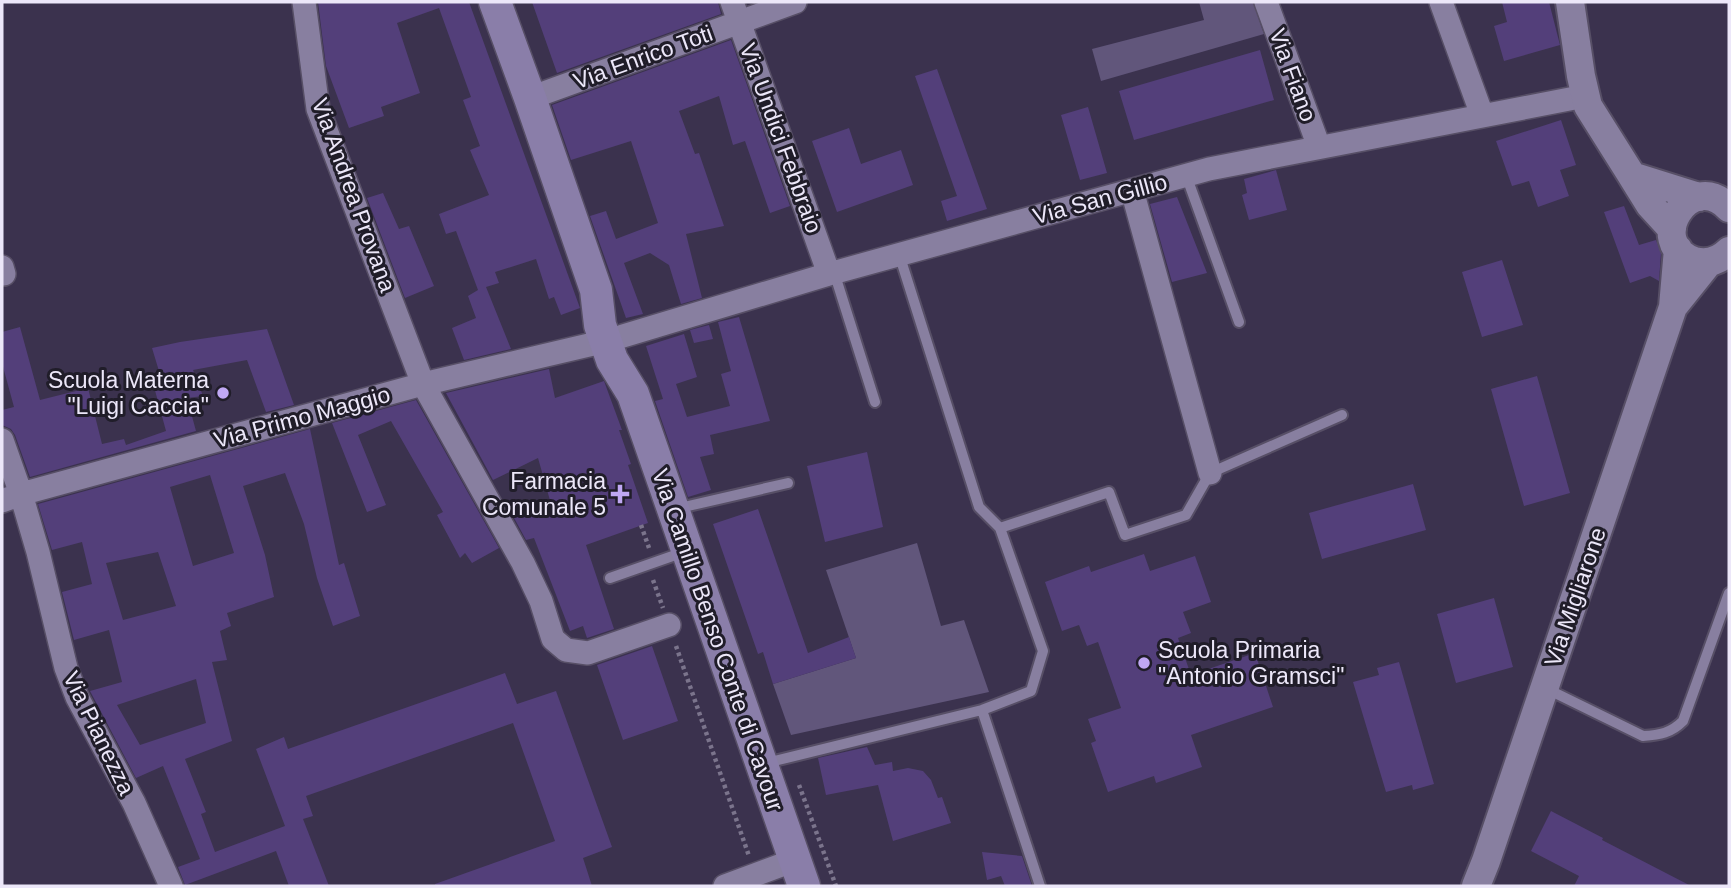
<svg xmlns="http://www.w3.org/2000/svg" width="1731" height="888" viewBox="0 0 1731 888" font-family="Helvetica,sans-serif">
<rect width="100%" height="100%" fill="#3b324e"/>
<!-- green -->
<path fill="#61567b" d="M 1199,2 L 1253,2 L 1264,34 L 1101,81 L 1092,49 L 1204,20 Z
M 917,543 L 941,626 L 964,620 L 989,692 L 791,735 L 773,684 L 856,658 L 826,570 Z"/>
<!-- building -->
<path fill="#533f7a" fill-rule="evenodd" d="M 318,2 L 469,2 L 580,308 L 561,315 L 554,297 L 549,299 L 536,259 L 495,272 L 499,283 L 486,287 L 511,349 L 464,360 L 452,328 L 476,318 L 468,296 L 478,290 L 456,231 L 446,234 L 439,214 L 489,195 L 470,150 L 480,146 L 463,100 L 471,97 L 439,8 L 397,23 L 420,93 L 381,107 L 384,116 L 349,128 L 326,66 Z
M 532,2 L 718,2 L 721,14 L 557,73 Z
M 1502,2 L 1549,2 L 1560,45 L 1504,61 L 1494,26 L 1507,22 Z
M 731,40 L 790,206 L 770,213 L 745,141 L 733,145 L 719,96 L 679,111 L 695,154 L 699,153 L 724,226 L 686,234 L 702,298 L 681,304 L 669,265 L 650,253 L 624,263 L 643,314 L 626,318 L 590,216 L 606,211 L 616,239 L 658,223 L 631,141 L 571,160 L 552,105 Z
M 1260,50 L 1274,100 L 1134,140 L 1119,91 Z
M 937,69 L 987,209 L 947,221 L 941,201 L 957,196 L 915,76 Z
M 1088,107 L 1107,173 L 1080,180 L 1061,115 Z
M 1561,120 L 1576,165 L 1560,170 L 1569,196 L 1538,207 L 1529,181 L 1512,186 L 1496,141 Z
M 849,128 L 861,164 L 901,150 L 913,185 L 837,212 L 812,141 Z
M 1276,170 L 1287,210 L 1249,220 L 1242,195 L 1247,193 L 1244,179 Z
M 383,193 L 399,229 L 409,226 L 434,286 L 405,298 L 367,198 Z
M 1177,197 L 1207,273 L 1172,282 L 1150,204 Z
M 1624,206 L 1639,245 L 1656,240 L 1661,253 L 1659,281 L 1650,276 L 1630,283 L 1604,212 Z
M 1502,260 L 1523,325 L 1482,337 L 1462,272 Z
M 739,317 L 770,421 L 710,435 L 714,454 L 700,457 L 711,490 L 688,497 L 655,401 L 663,399 L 646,346 L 684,334 L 697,377 L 676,384 L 687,417 L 730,406 L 721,374 L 731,371 L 718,322 Z
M 709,325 L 713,339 L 694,343 L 690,330 Z
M 20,327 L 40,400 L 88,388 L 102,444 L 124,439 L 126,445 L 166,431 L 153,383 L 162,381 L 152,348 L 180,342 L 267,329 L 294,405 L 266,412 L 247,360 L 193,370 L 203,396 L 187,398 L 196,431 L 30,477 L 15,435 L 11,429 L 2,425 L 2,410 L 14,407 L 2,363 L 2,332 Z
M 549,369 L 555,398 L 604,381 L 622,430 L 619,430 L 631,464 L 628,465 L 648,523 L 586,545 L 614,629 L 587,638 L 583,626 L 570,631 L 534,538 L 526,540 L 513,516 L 551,504 L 538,458 L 493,480 L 446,393 Z
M 1537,376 L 1570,493 L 1524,506 L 1491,389 Z
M 416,400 L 499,548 L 472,563 L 465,553 L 460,558 L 437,515 L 443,512 L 391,421 L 358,435 L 386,505 L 367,512 L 332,423 Z
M 310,429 L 339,565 L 344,563 L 360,616 L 333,626 L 317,578 L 304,524 L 285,473 L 243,486 L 265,555 L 274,597 L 227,613 L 231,626 L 220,631 L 227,660 L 212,662 L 232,741 L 185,759 L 206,812 L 201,814 L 215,852 L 285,826 L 256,749 L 284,737 L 288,749 L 505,673 L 517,704 L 556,691 L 612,847 L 583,858 L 592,886 L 435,886 L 435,884 L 555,841 L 513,723 L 306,796 L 313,816 L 303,819 L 329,886 L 289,886 L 276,851 L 185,885 L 178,867 L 200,859 L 163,766 L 136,778 L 90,691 L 122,682 L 109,630 L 74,640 L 62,592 L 92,584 L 82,542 L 52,550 L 38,504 ZM 210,475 L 234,553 L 193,566 L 170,487 ZM 158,552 L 176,606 L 123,620 L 106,563 ZM 196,679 L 206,723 L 140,745 L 117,705 Z
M 867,452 L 883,527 L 825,542 L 807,466 Z
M 1413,484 L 1426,530 L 1322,559 L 1309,513 Z
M 758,509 L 808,653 L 849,637 L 856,658 L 773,684 L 763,652 L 758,654 L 713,524 Z
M 1144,554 L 1150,571 L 1195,556 L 1211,602 L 1183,612 L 1191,633 L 1178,638 L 1191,675 L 1255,653 L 1273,707 L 1191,735 L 1202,767 L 1156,783 L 1154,776 L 1108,792 L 1091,743 L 1096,741 L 1088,719 L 1121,708 L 1098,642 L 1087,646 L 1079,625 L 1062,631 L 1045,582 L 1089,566 L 1091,572 Z
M 1494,598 L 1513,667 L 1456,683 L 1437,614 Z
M 652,646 L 678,721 L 623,740 L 597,665 Z
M 1399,662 L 1434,784 L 1413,790 L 1412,785 L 1386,792 L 1353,682 L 1379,675 L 1377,668 Z
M 867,747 L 875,765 L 892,762 L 893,771 L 908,768 L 923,771 L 931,780 L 938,798 L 942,797 L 951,823 L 893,841 L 878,785 L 826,795 L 818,758 Z
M 1551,811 L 1603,838 L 1602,840 L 1691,886 L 1574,886 L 1579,876 L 1531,851 Z
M 982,852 L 1022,856 L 1032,886 L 1005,886 L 1001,876 L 987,880 Z"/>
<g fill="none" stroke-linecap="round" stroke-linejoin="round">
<defs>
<path id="service" d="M 1186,175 L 1239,322
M 899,254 L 979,507 L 1000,528
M 834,272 L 875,402
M 675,509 L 788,483
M 610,578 L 684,552
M 1547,689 L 1643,736 C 1660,735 1671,733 1683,721 L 1729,593
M 982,710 L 1040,886
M 766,763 L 982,710 L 1031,691 L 1043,651 L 1000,528 L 1109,492 L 1125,535 L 1186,515 L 1210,473 L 1342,415"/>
<path id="minor" d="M 304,2 L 318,109 L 423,384 L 523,563 L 541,601 L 553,639 L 566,650 L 588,653 L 669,625
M 732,2 L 829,274
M 1266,2 L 1319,147
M 1441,2 L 1482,115
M 530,98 L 795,2
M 1132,190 L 1210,473
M 2,267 L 4,274
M 623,336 L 829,274 L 1209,169 L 1585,96
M 2,440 L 21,494 L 38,552 L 66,668 L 77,697 L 134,803 L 171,886
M 2,501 L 21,494 L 423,384 L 606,341
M 725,886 L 795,860"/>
<path id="tertiary" d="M 1570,2 L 1581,76 L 1588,106 L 1632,176
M 1729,208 C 1690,167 1643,243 1694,261 C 1708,265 1720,260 1729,251
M 1672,229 L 1650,205 L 1632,176 L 1699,197
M 1678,249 L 1673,307 L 1709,262
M 1476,886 L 1486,861 L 1673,307"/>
<path id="secondary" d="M 495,2 L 530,98 L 596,290 L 600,325 L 612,360 L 633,394 L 804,886"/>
</defs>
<!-- service casing -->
<use href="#service" stroke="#574f66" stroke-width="14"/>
<!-- minor casing -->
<use href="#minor" stroke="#574f66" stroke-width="26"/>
<!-- tertiary casing -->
<use href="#tertiary" stroke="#574f66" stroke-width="32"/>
<!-- secondary casing -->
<use href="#secondary" stroke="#574f66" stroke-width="35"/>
<!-- path -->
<path stroke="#7b748c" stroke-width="4.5" stroke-dasharray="3.5 3.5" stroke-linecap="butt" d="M 641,525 L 649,548
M 653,580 L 663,608
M 676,646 L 749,856
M 799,785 L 836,886"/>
<!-- service -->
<use href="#service" stroke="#887fa0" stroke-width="10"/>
<!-- minor -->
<use href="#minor" stroke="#887fa0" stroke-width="23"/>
<!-- tertiary -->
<use href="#tertiary" stroke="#887fa0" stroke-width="28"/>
<!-- secondary -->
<use href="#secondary" stroke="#8a7ea9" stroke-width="32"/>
</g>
<!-- markers -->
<g fill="#c0a8f4" stroke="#201d29" stroke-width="2.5">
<circle cx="223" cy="393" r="7"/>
<path d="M616.5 483.5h7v7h7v7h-7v7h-7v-7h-7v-7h7z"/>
<circle cx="1144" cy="663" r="7"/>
</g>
<g text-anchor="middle" stroke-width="6" stroke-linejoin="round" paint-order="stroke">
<!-- street labels -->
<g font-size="23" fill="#ece7f9" stroke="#201d29">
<text transform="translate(643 57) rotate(-20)" y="8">Via Enrico Toti</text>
<text transform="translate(1293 75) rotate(70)" y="8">Via Fiano</text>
<text transform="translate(781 138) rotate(70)" y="8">Via Undici Febbraio</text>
<text transform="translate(354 195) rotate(70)" y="8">Via Andrea Provana</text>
<text transform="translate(1100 199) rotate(-15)" y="8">Via San Gillio</text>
<text transform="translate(302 417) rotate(-15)" y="8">Via Primo Maggio</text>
<text transform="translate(1575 597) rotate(-71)" y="8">Via Migliarone</text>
<text transform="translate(718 640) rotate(71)" y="8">Via Camillo Benso Conte di Cavour</text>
<text transform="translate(99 733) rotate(64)" y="8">Via Pianezza</text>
</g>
<!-- poi labels -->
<g font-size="23" fill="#ece7f9" stroke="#201d29" text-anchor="end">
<text x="209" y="388">Scuola Materna<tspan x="209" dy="26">"Luigi Caccia"</tspan></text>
<text x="606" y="489">Farmacia<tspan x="606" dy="26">Comunale 5</tspan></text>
<text x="1158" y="658" text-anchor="start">Scuola Primaria<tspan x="1158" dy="26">"Antonio Gramsci"</tspan></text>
</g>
</g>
<!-- border -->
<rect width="1731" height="888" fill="none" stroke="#ece7f9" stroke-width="7"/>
</svg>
